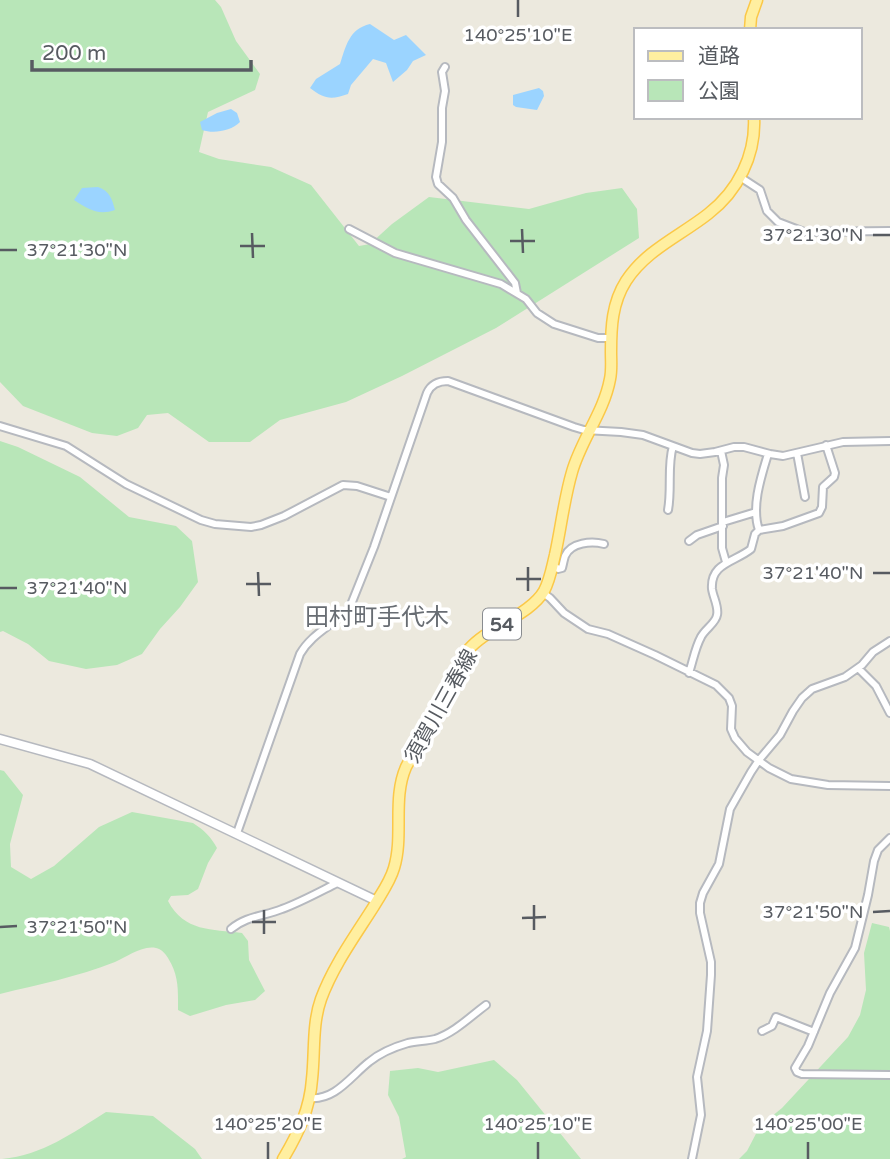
<svg xmlns="http://www.w3.org/2000/svg" width="890" height="1159" viewBox="0 0 890 1159" font-family="'Varela Round','Noto Sans JP',sans-serif">
<rect width="100%" height="100%" fill="#ece9de"/>
<!-- green -->
<path fill="#b8e6b8" d="M 0,0 L 215,0 L 221,7 L 236,41 L 260,74 L 255,90 L 208,112 L 199,152 L 219,159 L 271,167 L 311,185 L 359,246 L 370,244 L 392,224 L 429,197 L 529,209 L 586,193 L 622,188 L 637,209 L 639,238 L 496,328 L 402,376 L 346,402 L 280,420 L 250,442 L 209,442 L 168,413 L 147,415 L 138,428 L 117,436 L 92,433 L 23,406 L 0,382 Z
M 0,441 L 18,447 L 80,477 L 129,517 L 176,526 L 192,541 L 198,582 L 180,607 L 160,629 L 142,654 L 117,665 L 86,669 L 49,661 L 28,644 L 3,631 L 0,632 Z
M 0,770 L 4,771 L 23,795 L 10,844 L 11,867 L 31,879 L 54,866 L 99,827 L 132,812 L 193,823 C 204,830 211,837 217,848 L 208,863 L 198,889 L 188,895 L 171,896 L 168,901 C 184,932 212,929 242,933 L 248,941 L 249,960 L 265,991 L 255,1000 L 226,1005 L 190,1016 L 178,1010 C 178,989 179,976 168,958 C 165,953 161,949 156,948 C 142,945 127,957 115,962 C 77,977 40,984 0,994 Z
M 872,923 L 889,927 L 890,931 L 890,1159 L 739,1159 L 747,1151 L 760,1126 L 782,1108 L 848,1037 L 860,1015 L 866,990 L 864,953 Z
M 494,1060 L 517,1080 L 581,1159 L 402,1159 L 406,1157 L 399,1117 L 388,1095 L 390,1071 L 418,1068 L 438,1072 Z
M 106,1112 L 153,1116 L 195,1149 L 202,1159 L 2,1159 C 43,1155 72,1133 106,1112 Z"/>
<!-- water -->
<path fill="#9bd4ff" d="M 370,24 L 394,40 L 406,35 L 426,55 L 413,61 L 407,70 L 393,82 L 386,63 L 373,59 L 351,85 L 348,94 C 331,100 324,99 310,88 L 316,79 L 340,64 C 346,46 349,29 370,24 Z
M 539,88 L 543,91 L 544,96 L 537,110 L 516,107 L 513,105 L 513,95 Z
M 231,109 L 237,113 L 240,122 C 231,131 214,134 202,130 L 200,122 L 217,113 Z
M 98,187 C 110,191 112,199 115,210 C 98,216 88,209 74,200 L 82,188 Z"/>
<g fill="none" stroke-linecap="round" stroke-linejoin="round">
<defs>
<path id="minor" d="M 445,67 L 442,72 L 445,91 L 442,108 L 442,142 L 436,177 L 438,184 L 453,198 L 466,220 L 515,283 L 517,293
M 740,177 L 760,190 L 767,211 L 778,222 L 804,232 L 890,231
M 349,229 L 395,253 L 501,284 L 526,299 L 537,313 L 554,324 L 598,338 L 611,338
M 0,426 L 66,446 L 126,484 L 201,520 L 215,524 L 251,527 L 261,525 L 284,516 L 343,485 L 357,486 L 391,497
M 721,451 L 724,465 L 722,478 L 722,548 L 726,562
M 797,453 L 805,497
M 668,510 C 672,488 667,466 673,446
M 723,522 L 756,512
M 759,530 C 751,507 761,477 768,454
M 689,541 L 697,535 L 723,526
M 553,565 L 558,569 L 562,568 C 563,564 564,559 565,556 C 571,542 592,541 604,544
M 543,593 L 550,598 L 564,613 L 588,629 L 608,634 L 655,655 L 716,685 L 729,698 L 732,706 L 731,729 L 735,738 L 747,752 L 769,768 L 791,779 L 828,785 L 890,786
M 858,668 L 876,686 L 890,713
M 689,673 C 693,661 695,648 701,637 C 705,629 716,623 717,615 C 719,607 713,597 712,589 C 710,563 735,562 751,549 L 755,534 L 759,530 L 783,526 L 819,513 L 822,507 L 823,487 L 834,477 L 835,473 L 826,445
M 237,833 L 300,654 C 312,633 334,625 350,607 L 374,547 L 427,393 C 431,384 438,381 448,381 L 574,427 L 584,430 L 621,432 L 643,435 L 692,453 L 700,454 L 715,452 L 734,447 L 744,447 L 770,454 L 783,456 L 843,442 L 890,441
M 890,838 L 878,850 L 874,861 L 868,895 L 855,948 L 830,993 L 808,1046 L 795,1068 L 797,1072 L 802,1074 L 890,1075
M 231,929 C 246,916 265,916 282,909 C 301,902 319,892 337,883
M 762,1031 L 772,1026 L 776,1017 L 814,1032
M 309,1098 C 335,1101 351,1076 369,1062 C 380,1053 394,1047 408,1043 C 417,1041 427,1041 435,1039 C 454,1033 471,1016 486,1005
M 692,1159 L 701,1115 L 697,1077 L 707,1031 L 711,975 L 711,962 L 700,913 L 700,903 L 703,893 L 719,864 L 730,809 L 751,772 L 759,760 L 780,735 L 793,711 L 802,698 L 812,689 L 845,677 L 862,665 L 873,652 L 890,641"/>
<path id="tertiary" d="M 0,739 L 90,764 L 377,901"/>
<path id="primary" d="M 750,30 L 751,17 L 757,0
M 283,1159 C 298,1134 310,1109 312,1079 C 315,1053 312,1024 321,999 C 333,966 355,936 374,906 C 381,894 390,882 394,868 C 404,835 392,799 406,767 L 469,649 C 488,627 530,615 544,591 C 550,580 552,567 555,555 C 561,528 564,499 572,472 C 581,440 604,412 610,379 C 612,370 611,361 611,352 C 611,327 612,303 626,281 C 646,250 680,236 708,214 C 738,191 756,155 754,117"/>
</defs>
<!-- minor casing -->
<use href="#minor" stroke="#b6b9bf" stroke-width="10"/>
<!-- tertiary casing -->
<use href="#tertiary" stroke="#b6b9bf" stroke-width="11"/>
<!-- primary casing -->
<use href="#primary" stroke="#fbc848" stroke-width="13"/>
<!-- minor -->
<use href="#minor" stroke="#fff" stroke-width="6"/>
<!-- tertiary -->
<use href="#tertiary" stroke="#fff" stroke-width="8"/>
<!-- primary -->
<use href="#primary" stroke="#ffefa0" stroke-width="10"/>
</g>
<!-- ticks -->
<path fill="none" stroke="#575b61" stroke-width="2.5" d="M 518,0 L 518,17M 522,229 L 523,253M 252,233 L 253,258M 873,235 L 890,235M 510,241 L 535,241M 240,246 L 265,246M 0,250 L 17,250M 528,567 L 528,591M 258,572 L 259,596M 873,573 L 890,573M 516,579 L 541,579M 246,584 L 271,584M 0,588 L 17,588M 534,905 L 534,930M 264,910 L 264,934M 873,912 L 890,911M 522,918 L 546,917M 252,922 L 276,922M 0,927 L 17,926M 268,1142 L 268,1159M 538,1142 L 538,1159M 808,1142 L 808,1159"/>
<g text-anchor="middle" stroke-width="7" stroke-linejoin="round" paint-order="stroke">
<!-- shield labels -->
<rect fill="#fff" stroke="#898c90" stroke-width="2" x="483" y="608.5" width="38" height="31" rx="5"/>
<g font-size="19" font-weight="bold" fill="#575b61">
<text x="502" y="631">54</text>
</g>
<!-- street labels -->
<g font-size="21" fill="#575b61" stroke="#fff">
<text transform="translate(441 706) rotate(-61)" y="7">須賀川三春線</text>
</g>
<!-- quarter labels -->
<g font-size="24" fill="#686d73" stroke="#fff">
<text x="377" y="625">田村町手代木</text>
</g>
</g>
<g font-size="18" text-anchor="middle" fill="#575b61" stroke="#fff" stroke-width="7" stroke-linejoin="round" paint-order="stroke">
<text x="518" y="41">140°25'10"E</text>
<text x="813" y="241">37°21'30"N</text>
<text x="77" y="256">37°21'30"N</text>
<text x="813" y="579">37°21'40"N</text>
<text x="77" y="594">37°21'40"N</text>
<text x="813" y="918">37°21'50"N</text>
<text x="77" y="933">37°21'50"N</text>
<text x="268" y="1130">140°25'20"E</text>
<text x="538" y="1130">140°25'10"E</text>
<text x="808" y="1130">140°25'00"E</text>
</g>
<!-- legend -->
<rect x="634" y="28" width="228" height="91" fill="#ffffff" stroke="#bcbdc0" stroke-width="2"/>
<rect x="648" y="51" width="35" height="10" fill="#ffefa0" stroke="#bcbdc0" stroke-width="2"/>
<text x="698" y="63" font-size="21" fill="#575b61">道路</text>
<rect x="648" y="80" width="35" height="21" fill="#b8e6b8" stroke="#bcbdc0" stroke-width="2"/>
<text x="698" y="98" font-size="21" fill="#575b61">公園</text>
<!-- scale -->
<path d="M32 60v10h219v-10" fill="none" stroke="#575b61" stroke-width="3.5"/>
<text x="42" y="60" font-size="21" fill="#575b61" stroke="#ffffff" stroke-width="5" paint-order="stroke">200 m</text>
</svg>
